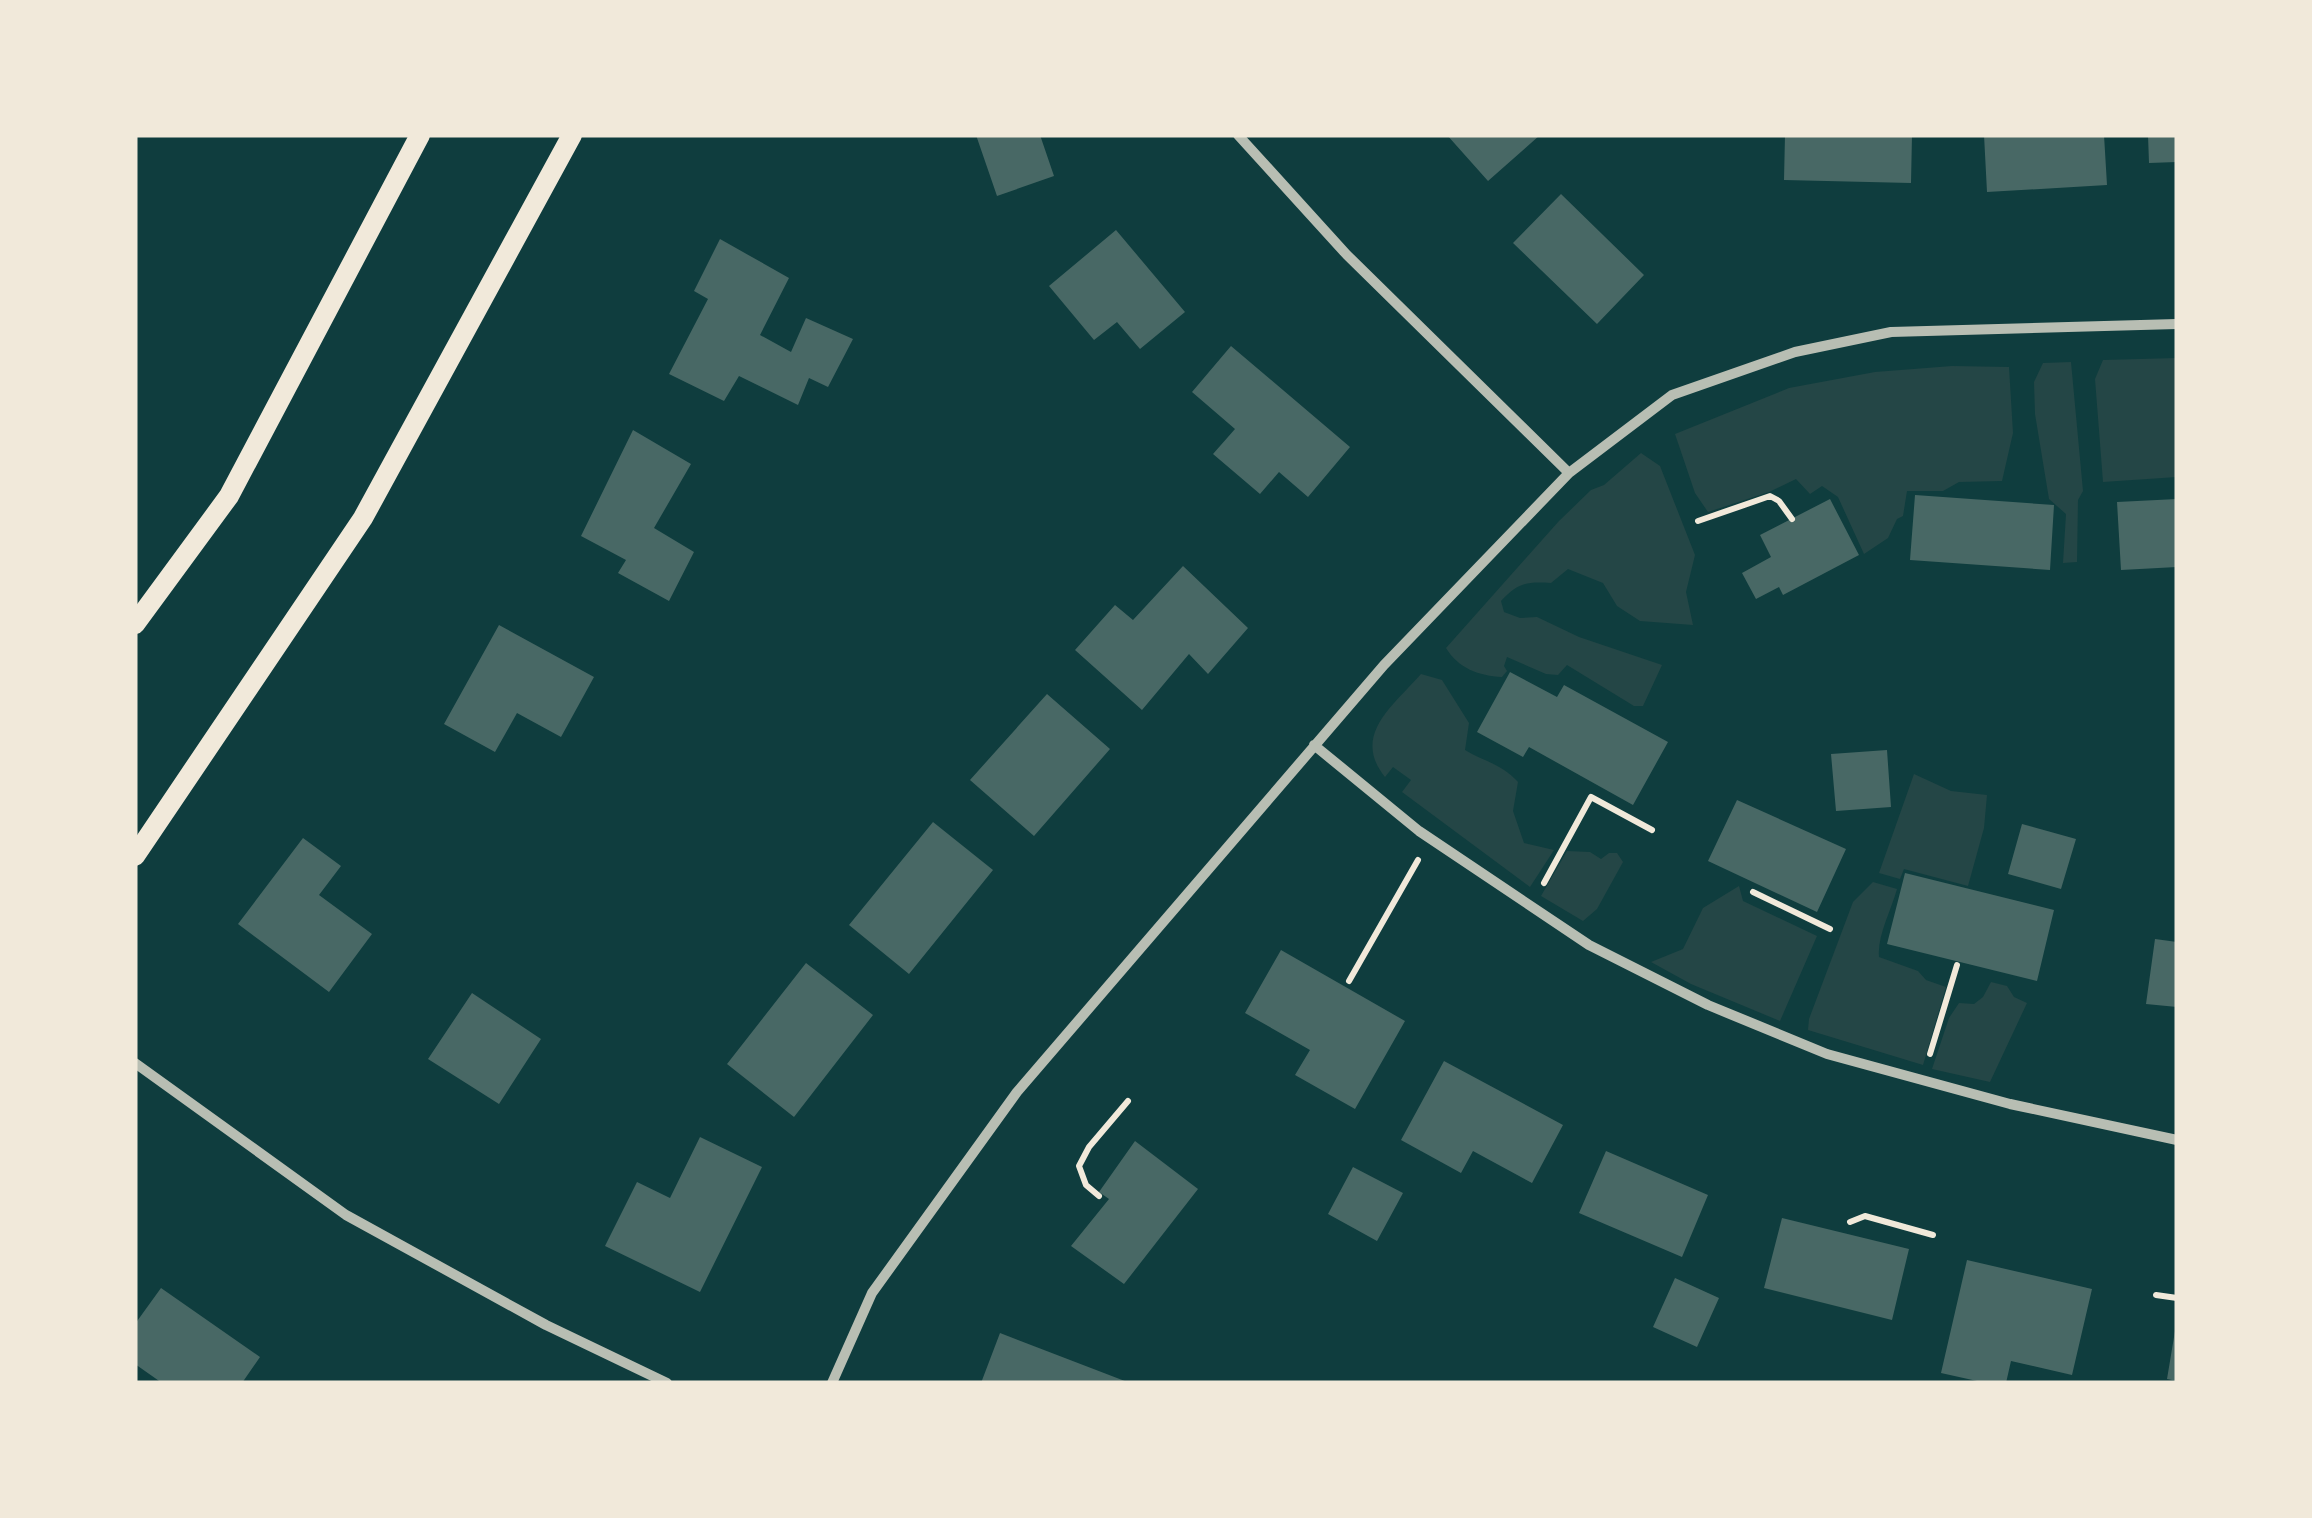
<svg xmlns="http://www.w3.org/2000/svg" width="2312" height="1518" viewBox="0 0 2312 1518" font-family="'Noto Sans',sans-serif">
<rect width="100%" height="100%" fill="#0f3d3e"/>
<!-- green -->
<path fill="#244646" d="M 2177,358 L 2177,477 L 2103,482 L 2095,379 L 2103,360 Z
M 2071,362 L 2083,491 L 2078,500 L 2077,562 L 2063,563 L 2066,514 L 2049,499 L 2035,414 L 2034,382 L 2043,363 Z
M 1952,366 L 2009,367 L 2013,433 L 2002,481 L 1959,482 L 1943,491 L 1907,491 L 1903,516 L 1897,519 L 1888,538 L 1864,554 L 1838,497 L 1822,486 L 1810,494 L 1796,479 L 1769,492 L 1708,512 L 1695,493 L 1675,434 L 1789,388 L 1875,372 Z
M 1641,453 L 1660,466 L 1695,555 L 1686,592 L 1693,625 L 1640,621 L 1617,606 L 1603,583 L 1568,569 L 1551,583 C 1527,581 1517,583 1501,601 L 1504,612 L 1520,618 L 1537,617 L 1579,637 L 1662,665 L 1643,706 L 1634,706 L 1567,665 L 1558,675 L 1546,674 L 1507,657 L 1504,666 L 1507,671 L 1502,677 C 1479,676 1458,668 1446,648 L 1559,521 L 1591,490 L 1604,485 Z
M 1421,674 L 1442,680 L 1469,723 L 1465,750 C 1485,762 1502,764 1518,782 L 1513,811 L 1524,843 L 1554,850 L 1530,887 L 1402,792 L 1411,780 L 1393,767 L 1385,777 C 1351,735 1394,705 1421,674 Z
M 1914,774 L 1951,791 L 1987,795 L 1984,828 L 1968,886 L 1904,869 L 1900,879 L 1879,873 Z
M 1567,851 L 1590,852 L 1601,859 L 1609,853 L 1617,853 L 1623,862 L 1597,909 L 1583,921 L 1541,896 Z
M 1873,882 L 1897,889 C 1891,911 1877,936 1879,957 L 1918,971 L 1926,980 L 1946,987 L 1923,1065 L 1808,1030 L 1809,1019 L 1853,902 Z
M 1739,886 L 1743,901 L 1817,936 L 1780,1021 L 1691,984 L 1651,962 L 1683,949 L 1703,908 Z
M 1991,982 L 2007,986 L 2014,997 L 2027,1003 L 1990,1082 L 1932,1069 L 1949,1018 L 1959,1003 L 1974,1004 L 1983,997 Z"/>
<!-- building -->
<path fill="#486865" d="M 976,135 L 1040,135 L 1054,176 L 997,196 Z
M 1447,135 L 1540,135 L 1488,181 Z
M 1785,135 L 1912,135 L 1911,183 L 1784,180 Z
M 1984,135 L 2104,135 L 2107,185 L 1987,192 Z
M 2148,135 L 2177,135 L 2177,162 L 2149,163 Z
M 1561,194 L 1644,275 L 1597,324 L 1513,243 Z
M 1116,230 L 1185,312 L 1140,349 L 1117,322 L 1094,340 L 1049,286 Z
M 720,239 L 789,278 L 760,335 L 791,352 L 806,318 L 853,339 L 828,387 L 809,378 L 798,405 L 739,376 L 724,401 L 669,374 L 708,299 L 694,291 Z
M 1231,346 L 1350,447 L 1308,497 L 1279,472 L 1260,494 L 1213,454 L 1235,429 L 1192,392 Z
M 633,430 L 691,464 L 654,528 L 694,552 L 669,601 L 618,573 L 626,560 L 581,536 Z
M 1915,495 L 2054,505 L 2050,570 L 1910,560 Z
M 1830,499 L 1859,555 L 1783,595 L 1779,587 L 1756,599 L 1742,573 L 1771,557 L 1760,535 Z
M 2177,499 L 2177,567 L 2121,570 L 2117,502 Z
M 1183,566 L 1248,628 L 1208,674 L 1189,654 L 1142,710 L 1075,650 L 1115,605 L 1133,620 Z
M 499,625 L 594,677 L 561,737 L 517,713 L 495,752 L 444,724 Z
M 1510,672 L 1557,697 L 1564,685 L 1668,742 L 1633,805 L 1529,747 L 1523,757 L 1477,732 Z
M 1047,694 L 1110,749 L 1034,836 L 970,780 Z
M 1887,750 L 1891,807 L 1836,811 L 1831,754 Z
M 1737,800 L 1846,849 L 1817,912 L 1708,861 Z
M 933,822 L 993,870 L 909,974 L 849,925 Z
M 2022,824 L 2076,839 L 2061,889 L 2008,874 Z
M 303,838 L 341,866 L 319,895 L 372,934 L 329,992 L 238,924 Z
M 1905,873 L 2054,910 L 2037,981 L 1887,944 Z
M 2155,939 L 2177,942 L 2177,1007 L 2146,1004 Z
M 1281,950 L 1405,1021 L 1355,1109 L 1295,1075 L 1310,1050 L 1245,1013 Z
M 806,963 L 873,1015 L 794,1117 L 727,1064 Z
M 472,993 L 541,1039 L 499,1104 L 428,1059 Z
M 1444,1061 L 1563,1125 L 1532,1183 L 1473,1151 L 1461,1173 L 1401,1140 Z
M 700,1137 L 762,1167 L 700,1292 L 605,1246 L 637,1182 L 670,1198 Z
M 1135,1141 L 1198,1189 L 1124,1284 L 1071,1246 L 1109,1199 L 1099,1192 Z
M 1606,1151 L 1708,1195 L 1682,1257 L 1579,1213 Z
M 1353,1167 L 1403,1193 L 1377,1241 L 1328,1214 Z
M 1782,1218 L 1909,1249 L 1892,1320 L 1764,1288 Z
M 1967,1260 L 2092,1289 L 2072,1375 L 2011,1361 L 2006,1383 L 1986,1383 L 1941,1373 Z
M 1675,1278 L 1719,1298 L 1697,1347 L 1653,1327 Z
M 161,1288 L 260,1357 L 242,1383 L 162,1383 L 135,1364 L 135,1324 Z
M 2175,1331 L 2177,1332 L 2177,1381 L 2167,1379 Z
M 1000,1333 L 1130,1383 L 981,1383 Z"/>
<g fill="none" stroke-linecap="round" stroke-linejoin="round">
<!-- path -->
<path stroke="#f1e9da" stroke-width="6" d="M 1698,521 L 1770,496 L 1779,501 L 1792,519
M 1544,883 L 1591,797 L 1652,830
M 1753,892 L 1830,929
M 1349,981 L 1418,860
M 1930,1054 L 1957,965
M 1099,1196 L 1086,1185 L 1079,1166 L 1089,1147 L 1128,1101
M 1850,1222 L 1865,1216 L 1933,1235
M 2156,1295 L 2177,1298"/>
<!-- minor -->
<path stroke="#b8beb3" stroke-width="10" d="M 1238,135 L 1347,255 L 1569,473
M 1314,745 L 1419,831 L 1589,945 L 1708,1005 L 1827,1054 L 2010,1104 L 2177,1140
M 135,1063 L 346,1215 L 546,1325 L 667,1383
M 832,1383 L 872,1293 L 1017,1092 L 1384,665 L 1569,473 L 1672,395 L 1795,352 L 1891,332 L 2177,324"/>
<!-- secondary -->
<path stroke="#f1e9da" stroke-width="20" d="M 135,624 L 229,496 L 420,135
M 135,856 L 363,518 L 572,135"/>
</g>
<!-- border -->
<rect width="2312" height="1518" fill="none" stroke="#f1e9da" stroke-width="275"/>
</svg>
